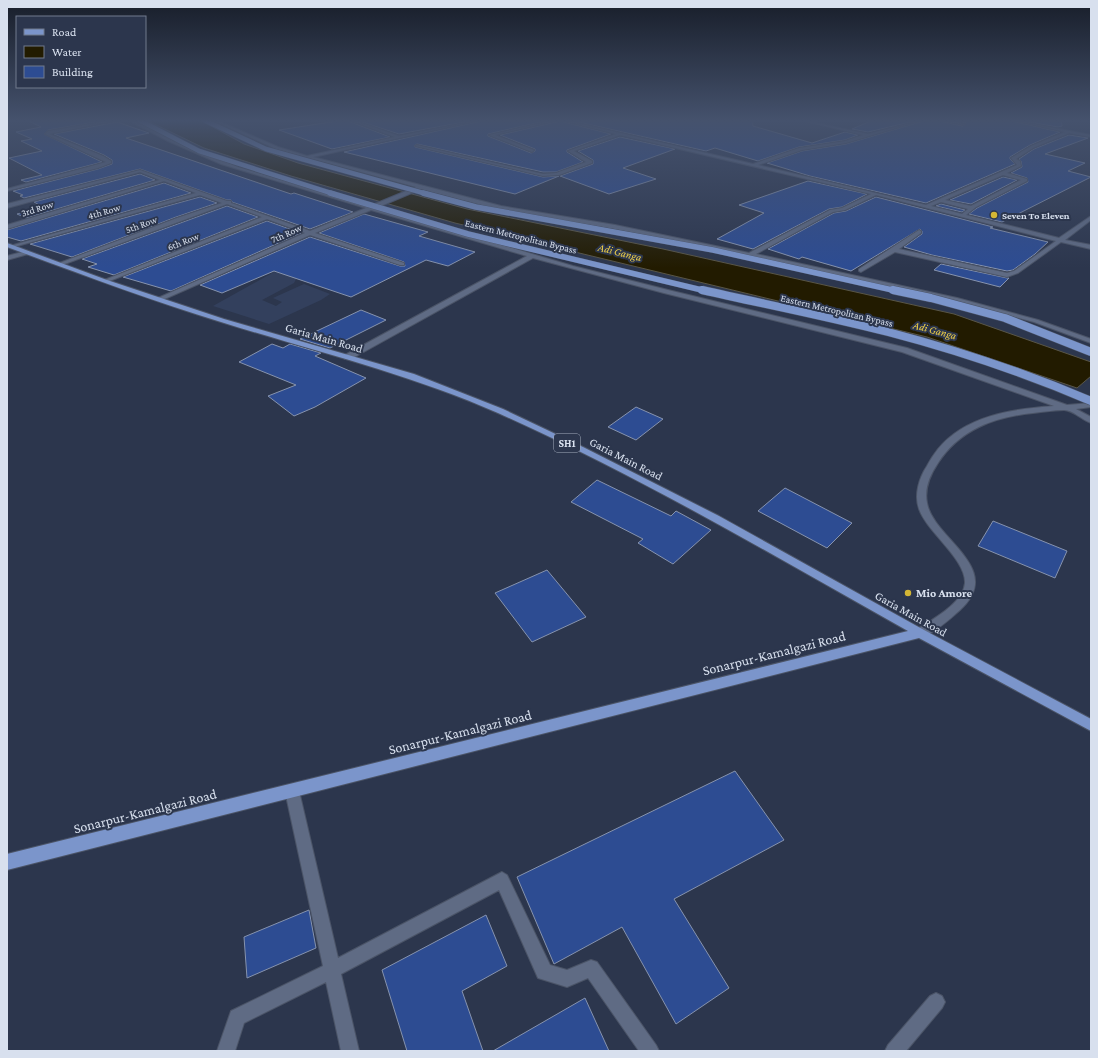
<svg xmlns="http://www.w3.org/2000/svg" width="1098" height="1058" viewBox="0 0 1098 1058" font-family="'Crimson Pro',serif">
<rect width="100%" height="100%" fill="#2c364d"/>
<!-- built -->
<path fill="#33405d" d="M 274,272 L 297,277 L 294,283 L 262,300 L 276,306 L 282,302 L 273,298 L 304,284 L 330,294 L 321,300 L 269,324 L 213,306 Z"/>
<!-- water -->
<path fill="#221b00" stroke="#595647" d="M 146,120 L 200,120 L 244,144 L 298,163 L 467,209 L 663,249 L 954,314 L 1091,362 L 1091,376 L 1077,388 L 927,337 L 455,223 L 291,176 L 204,148 Z"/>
<!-- building -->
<path fill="#2d4c92" stroke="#8693ae" d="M 27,120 L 107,120 L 48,130 L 44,134 L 102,162 L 26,182 L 21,180 L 42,175 L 9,158 L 42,151 L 21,141 L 32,139 L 16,132 L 41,127 Z
M 344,120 L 348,120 L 348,121 L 390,137 L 332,149 L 279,130 Z
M 356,120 L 475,120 L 399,134 Z
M 482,120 L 549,120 L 488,134 L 488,136 L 531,153 L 535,151 L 535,149 L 500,135 L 560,121 L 611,134 L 567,150 L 567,152 L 583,162 L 556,172 L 543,172 L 417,144 L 414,146 L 415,147 L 543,177 L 559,176 L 515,194 L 344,152 L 481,121 Z
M 570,120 L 752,120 L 753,126 L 812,143 L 845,132 L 858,135 L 845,140 L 799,147 L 758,161 L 715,148 L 706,151 Z
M 873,120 L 919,120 L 868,132 L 852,129 Z
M 924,120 L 939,120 L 940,121 L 963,126 L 966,123 L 951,120 L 1011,120 L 1012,121 L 1060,132 L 1030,145 L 1010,157 L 1010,159 L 1015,164 L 926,203 L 810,176 L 767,163 L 802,151 L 846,144 L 923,121 Z
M 1018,120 L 1061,120 L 1062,126 L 1058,127 Z
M 117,122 L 149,133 L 126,138 L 291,194 L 294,193 L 353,212 L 310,229 L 232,202 L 231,200 L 227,200 L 140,169 L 24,198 L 20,196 L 23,195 L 13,191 L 98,169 L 112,164 L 112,160 L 104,155 L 54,134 Z
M 1069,135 L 1088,138 L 1045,154 L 1085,163 L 1068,171 L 1091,177 L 1002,222 L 969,214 L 977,208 L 1028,182 L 1027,178 L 1011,173 L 1022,167 L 1021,161 L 1019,159 L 1034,149 Z
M 620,137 L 675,149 L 623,168 L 656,179 L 609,194 L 560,176 L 593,164 L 593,160 L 578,151 Z
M 140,174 L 155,180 L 26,218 L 17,214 L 43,207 L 34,202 Z
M 1003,177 L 1017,180 L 971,204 L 950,200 Z
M 808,181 L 867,194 L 842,207 L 829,209 L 753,249 L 717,239 L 764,213 L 739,205 Z
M 164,183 L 191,193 L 21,241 L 7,237 L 7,230 Z
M 200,197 L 217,203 L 176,217 L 72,257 L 30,244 Z
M 876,197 L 993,227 L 990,228 L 1048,242 L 1035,254 L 1013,270 L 1007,271 L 932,255 L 904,247 L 922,234 L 922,231 L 920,229 L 851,271 L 802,257 L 799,259 L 768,249 L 834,213 L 846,211 Z
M 941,204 L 965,210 L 962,212 L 936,206 Z
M 227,206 L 258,217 L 114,275 L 88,267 L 97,264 L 82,259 Z
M 364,214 L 428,232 L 419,236 L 475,252 L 448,266 L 426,260 L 351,297 L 274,271 L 222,293 L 200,285 L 310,237 L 400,266 L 405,266 L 404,262 L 319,233 Z
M 267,221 L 301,233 L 171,291 L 123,277 Z
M 941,264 L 1007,278 L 1009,278 L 1000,287 L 934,270 Z
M 361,310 L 386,320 L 330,348 L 300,339 Z
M 272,344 L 283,348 L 290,344 L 321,353 L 315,356 L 366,378 L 315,407 L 294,416 L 268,396 L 296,385 L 239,362 Z
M 636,407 L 663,419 L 636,440 L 608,427 Z
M 597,480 L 671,516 L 676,511 L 711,530 L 673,564 L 638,543 L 643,539 L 571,502 Z
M 785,488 L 852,523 L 827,548 L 758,511 Z
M 993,521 L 1067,551 L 1055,578 L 978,546 Z
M 547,570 L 586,617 L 532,642 L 495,593 Z
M 735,771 L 784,840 L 674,899 L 729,988 L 676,1024 L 622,927 L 554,964 L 517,877 Z
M 309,910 L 316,948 L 247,978 L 244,937 Z
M 486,915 L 507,966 L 462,991 L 483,1051 L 407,1051 L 382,970 Z
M 585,998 L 609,1051 L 493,1051 Z"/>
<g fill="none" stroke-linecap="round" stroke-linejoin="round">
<defs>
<path id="minor" d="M 113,120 L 118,120 L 49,134 L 103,156 L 111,161 L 111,163 L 98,168 L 7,191 L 7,189 L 106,162 L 45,134 L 48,131 Z
M 128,120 L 132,120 L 184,145 L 238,167 L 370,206 L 416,187 L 276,149 L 212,120 L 216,120 L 278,147 L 307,156 L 395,137 L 349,120 L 353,120 L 399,136 L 481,120 L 313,157 L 501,206 L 615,225 L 749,253 L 830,210 L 842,208 L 871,194 L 620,135 L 574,151 L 592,161 L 592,163 L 559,175 L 543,176 L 415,146 L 417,145 L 543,174 L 556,173 L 586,162 L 568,151 L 616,134 L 560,120 L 565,120 L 753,164 L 799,148 L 845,141 L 863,135 L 801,120 L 868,134 L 923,120 L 846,143 L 802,150 L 758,165 L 926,205 L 1017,165 L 1011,158 L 1031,146 L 1065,132 L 1012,120 L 1091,135 L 1091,137 L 1069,133 L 1033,148 L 1016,159 L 1020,161 L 1021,166 L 1007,173 L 1027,179 L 1027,181 L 976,207 L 966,215 L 1059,238 L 1091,216 L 1091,220 L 1065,240 L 1091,245 L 1091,249 L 1061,242 L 1018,273 L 1007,277 L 895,252 L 861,272 L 859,271 L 859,269 L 919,230 L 921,231 L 921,233 L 899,249 L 1007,273 L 1014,271 L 1056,241 L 876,195 L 845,210 L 833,212 L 756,254 L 957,298 L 1038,320 L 1091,339 L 1091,343 L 1034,322 L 954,301 L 702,246 L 615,229 L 501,210 L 421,189 L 376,208 L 573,266 L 668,290 L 907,348 L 1067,405 L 1091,403 L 1091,407 L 1076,409 L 1091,417 L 1091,423 C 1082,420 1073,410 1064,410 C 1054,410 1043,412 1033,413 C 995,417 960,429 938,463 C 930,475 924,488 927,503 C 933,539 1006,568 960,610 C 949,620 934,633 920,638 L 916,636 L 914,633 L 916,630 C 931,620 963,604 965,583 C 966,559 927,532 919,509 C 914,495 919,478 927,466 C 930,460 934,454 938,449 C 966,415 1014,409 1054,406 L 902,352 L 664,293 L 533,258 L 351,359 L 345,359 L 345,355 L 527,256 L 371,210 L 315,233 L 404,263 L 404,265 L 400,265 L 310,235 L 160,301 L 157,299 L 158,298 L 305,233 L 267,219 L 107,282 L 102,281 L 262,217 L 227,204 L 62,265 L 57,264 L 177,218 L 222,203 L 200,195 L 10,248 L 10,246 L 196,193 L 164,181 L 7,229 L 7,225 L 160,180 L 140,172 L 7,208 L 7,204 L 140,170 L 227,201 L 231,201 L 231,203 L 310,231 L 366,208 L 221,164 L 168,141 ZM 1003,175 L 1021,180 L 971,206 L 945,200 ZM 941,202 L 968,209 L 962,214 L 931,206 Z
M 554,120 L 559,120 L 495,135 L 534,150 L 532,152 L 489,135 Z
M 940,120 L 946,120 L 965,124 L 963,125 Z
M 26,251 L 28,252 L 28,254 L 7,260 L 7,256 Z
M 292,784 L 297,786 L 299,791 L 338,958 L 502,872 L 507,875 L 550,965 L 567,970 L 591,960 L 597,962 L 656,1045 L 659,1051 L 639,1051 L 588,978 L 567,987 L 538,978 L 499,890 L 341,974 L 359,1051 L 341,1051 L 326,982 L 244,1023 L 235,1051 L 217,1051 L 231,1011 L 323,966 L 285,791 L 287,786 Z
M 936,993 L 942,996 L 945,1002 L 942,1008 L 906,1051 L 885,1051 L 888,1045 L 930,996 Z"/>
<path id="major" d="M 7,243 L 107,280 L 224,319 L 414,374 L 503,409 L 583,447 L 719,516 L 924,630 L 1091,719 L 1091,731 L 919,638 L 7,870 L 7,854 L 908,631 C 773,555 639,476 498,413 C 409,374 314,351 221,322 C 149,300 78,273 7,247 Z"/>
</defs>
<!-- minor casing -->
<use href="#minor" stroke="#4b5467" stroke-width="2"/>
<!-- major casing -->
<use href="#major" stroke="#4b5467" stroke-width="2"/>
<!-- minor -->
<use href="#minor" fill="#5f6b84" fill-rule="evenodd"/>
<!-- major -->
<use href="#major" fill="#7b95cb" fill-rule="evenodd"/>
<defs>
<path id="major-bridge-far2" d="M 139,120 L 199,151 L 334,194
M 204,120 L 266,149 L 427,194"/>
<path id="major-bridge-far1" d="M 330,193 L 468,234 L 706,291
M 423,193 L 476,207 L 713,250 L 897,291"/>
<path id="major-bridge" d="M 702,290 C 764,304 826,316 888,332 C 957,350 1025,373 1091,401
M 893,290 L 931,298 L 1005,318 L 1091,352"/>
</defs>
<!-- major-bridge-far2 casing -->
<use href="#major-bridge-far2" stroke="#4b5467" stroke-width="5.5" stroke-linecap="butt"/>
<!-- major-bridge-far1 casing -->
<use href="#major-bridge-far1" stroke="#4b5467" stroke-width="6" stroke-linecap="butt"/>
<!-- major-bridge casing -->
<use href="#major-bridge" stroke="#4b5467" stroke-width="9" stroke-linecap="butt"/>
<!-- major-bridge-far2 -->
<use href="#major-bridge-far2" stroke="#7b95cb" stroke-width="4.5"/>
<!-- major-bridge-far1 -->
<use href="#major-bridge-far1" stroke="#7b95cb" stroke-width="5.5"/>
<!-- major-bridge -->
<use href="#major-bridge" stroke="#7b95cb" stroke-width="8"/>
</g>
<!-- sky -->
<linearGradient id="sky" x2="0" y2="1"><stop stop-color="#181e2a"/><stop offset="0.45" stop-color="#45526d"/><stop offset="1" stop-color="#45526d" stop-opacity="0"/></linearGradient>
<rect width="1098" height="268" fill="url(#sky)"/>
<!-- markers -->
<g fill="#d3b635" stroke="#2c364d" stroke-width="1.5">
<circle cx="994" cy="215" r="4"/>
<circle cx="908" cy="593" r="4"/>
</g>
<g text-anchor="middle" stroke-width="4" stroke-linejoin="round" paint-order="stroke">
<!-- far-street labels -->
<g font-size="10" fill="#d8e0ee" stroke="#2c364d">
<text transform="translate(37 208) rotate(-17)" y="4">3rd Row</text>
<text transform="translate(104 211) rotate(-16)" y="4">4th Row</text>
<text transform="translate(141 224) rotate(-20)" y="4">5th Row</text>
<text transform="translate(286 233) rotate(-24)" y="4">7th Row</text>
<text transform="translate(521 236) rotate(14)" y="4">Eastern Metropolitan Bypass</text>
<text transform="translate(183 241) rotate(-21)" y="4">6th Row</text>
<text transform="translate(837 310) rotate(13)" y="4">Eastern Metropolitan Bypass</text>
</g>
<!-- far-poi labels -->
<g font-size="10" font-weight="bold" fill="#d8e0ee" stroke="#2c364d" text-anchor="start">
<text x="1002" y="219">Seven To Eleven</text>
</g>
<!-- far-water labels -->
<g font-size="11" font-style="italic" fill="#edce48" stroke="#2c364d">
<text transform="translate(620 252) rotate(14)" y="4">Adi Ganga</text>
<text transform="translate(935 330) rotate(15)" y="4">Adi Ganga</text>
</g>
<!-- shield labels -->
<rect fill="#2c364d" stroke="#a4adbe" stroke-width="1" x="554" y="434" width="26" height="18" rx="3"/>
<g font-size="11" font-weight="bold" fill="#d8e0ee">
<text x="567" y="447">SH1</text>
</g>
<!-- street labels -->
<g font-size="12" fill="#d8e0ee" stroke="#2c364d">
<text transform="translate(324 338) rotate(16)" y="4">Garia Main Road</text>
<text transform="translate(626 459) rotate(27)" y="4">Garia Main Road</text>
<text transform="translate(911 614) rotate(29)" y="4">Garia Main Road</text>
</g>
<!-- poi labels -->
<g font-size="12" font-weight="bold" fill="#d8e0ee" stroke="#2c364d" text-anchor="start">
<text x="916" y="597">Mio Amore</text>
</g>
<!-- near-street labels -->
<g font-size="14" fill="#d8e0ee" stroke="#2c364d">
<text transform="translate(774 653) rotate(-14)" y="5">Sonarpur-Kamalgazi Road</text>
<text transform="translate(460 732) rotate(-14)" y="5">Sonarpur-Kamalgazi Road</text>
<text transform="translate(145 811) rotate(-14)" y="5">Sonarpur-Kamalgazi Road</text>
</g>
</g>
<!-- border -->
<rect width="1098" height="1058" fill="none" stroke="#d8e0ee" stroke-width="16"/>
<!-- legend -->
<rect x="16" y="16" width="130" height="72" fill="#2c364d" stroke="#717a8d"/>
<rect x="24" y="29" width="20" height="6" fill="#7b95cb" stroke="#717a8d"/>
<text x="52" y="36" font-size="12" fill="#d8e0ee">Road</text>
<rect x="24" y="46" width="20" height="12" fill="#221b00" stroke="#717a8d"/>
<text x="52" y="56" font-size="12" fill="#d8e0ee">Water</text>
<rect x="24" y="66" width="20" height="12" fill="#2d4c92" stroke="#717a8d"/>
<text x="52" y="76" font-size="12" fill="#d8e0ee">Building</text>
</svg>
